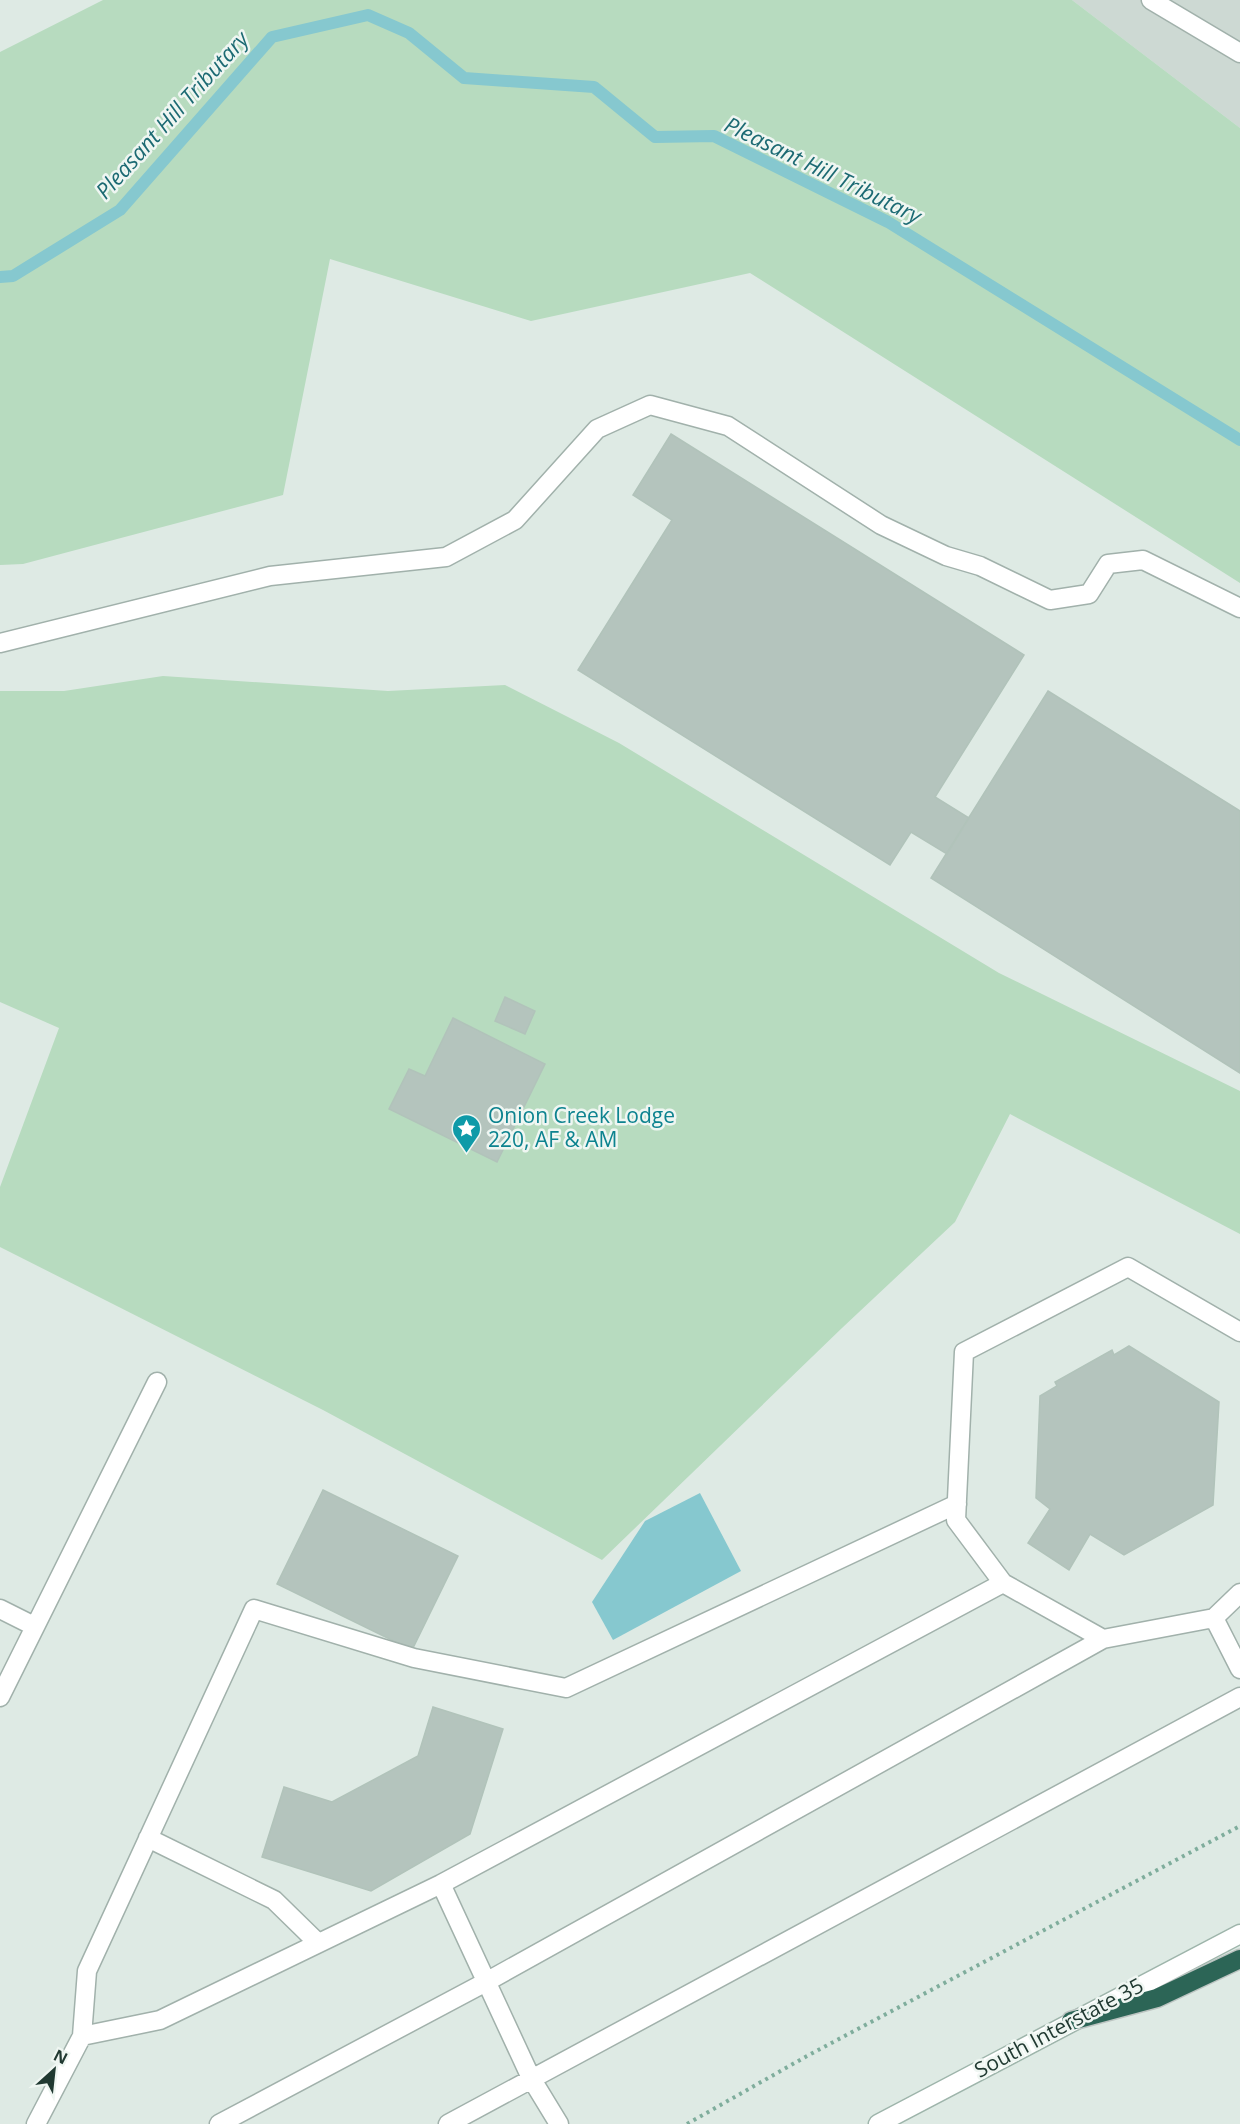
<svg xmlns="http://www.w3.org/2000/svg" width="1240" height="2124" viewBox="0 0 1240 2124" font-family="'Open Sans',sans-serif">
<rect width="100%" height="100%" fill="#deeae4"/>
<!-- built -->
<path fill="#cdd9d3" d="M 1072,0 L 1240,0 L 1240,128 Z"/>
<!-- green -->
<path fill="#b7dbbf" d="M 103,0 L 1072,0 L 1240,128 L 1240,583 L 750,273 L 531,321 L 330,259 L 283,495 L 23,564 L 0,565 L 0,52 Z
M 163,676 L 388,691 L 505,685 L 619,743 L 999,973 L 1240,1091 L 1240,1234 L 1010,1114 L 955,1222 L 842,1328 L 602,1560 L 323,1410 L 0,1247 L 0,1187 L 59,1028 L 0,1002 L 0,691 L 64,691 Z"/>
<!-- water -->
<path fill="#86c8cf" d="M 700,1493 L 741,1571 L 613,1640 L 592,1602 L 645,1521 Z"/>
<g fill="none" stroke-linecap="round" stroke-linejoin="round">
<!-- stream -->
<path stroke="#86c8cf" stroke-width="12" d="M 0,277 L 13,276 L 120,210 L 272,37 L 368,15 L 409,33 L 464,78 L 594,87 L 655,137 L 714,136 L 888,222 L 1240,440"/>
</g>
<!-- building -->
<path fill="#b4c4bd" stroke="#b1c3ba" stroke-width="1.5" d="M 671,434 L 1024,655 L 935,797 L 969,818 L 947,854 L 911,832 L 890,865 L 578,670 L 672,520 L 633,495 Z
M 1048,691 L 1240,811 L 1240,1073 L 931,878 Z
M 505,997 L 535,1011 L 525,1034 L 495,1021 Z
M 453,1018 L 545,1064 L 497,1162 L 389,1109 L 409,1069 L 425,1076 Z
M 1129,1346 L 1219,1402 L 1213,1505 L 1124,1555 L 1090,1534 L 1069,1570 L 1028,1543 L 1050,1509 L 1036,1498 L 1040,1396 L 1057,1386 L 1055,1382 L 1112,1350 L 1114,1355 Z
M 323,1490 L 458,1556 L 412,1650 L 277,1584 Z
M 433,1707 L 503,1729 L 470,1834 L 371,1891 L 262,1857 L 284,1787 L 332,1802 L 418,1756 Z"/>
<g fill="none" stroke-linecap="round" stroke-linejoin="round">
<defs>
<path id="lane" d="M 1151,0 L 1240,53
M 0,643 L 270,576 L 446,557 L 515,520 L 597,429 L 650,405 L 728,426 L 881,525 L 946,556 L 980,566 L 1050,600 L 1089,594 L 1108,564 L 1143,560 L 1240,608
M 1240,1332 L 1128,1267 L 964,1352 L 956,1520 L 1003,1583 L 1103,1639 L 1214,1618 L 1240,1593
M 0,1609 L 34,1626
M 1214,1618 L 1240,1669
M 0,1697 L 157,1382
M 148,1838 L 274,1900 L 318,1943
M 82,2036 L 160,2020 L 441,1884
M 36,2124 L 82,2036 L 87,1971 L 254,1609 L 414,1658 L 566,1688 L 957,1504
M 219,2124 L 486,1982 L 1103,1639
M 448,2124 L 1240,1697
M 559,2124 L 531,2078 L 441,1884 L 1003,1583"/>
<path id="secondary" d="M 878,2124 L 1240,1934"/>
<path id="highway" d="M 1071,2021 L 1157,1998 L 1240,1959"/>
</defs>
<!-- lane casing -->
<use href="#lane" stroke="#a1b1ab" stroke-width="21"/>
<!-- secondary casing -->
<use href="#secondary" stroke="#9eb5ab" stroke-width="21"/>
<!-- highway casing -->
<use href="#highway" stroke="#bcc4c1" stroke-width="21"/>
<!-- path -->
<path stroke="#7fad9c" stroke-width="4" stroke-dasharray="3 4.5" stroke-linecap="butt" d="M 687,2124 L 807,2056 L 1240,1826"/>
<!-- lane -->
<use href="#lane" stroke="#fff" stroke-width="18"/>
<!-- secondary -->
<use href="#secondary" stroke="#fff" stroke-width="18"/>
<!-- highway -->
<use href="#highway" stroke="#2c6556" stroke-width="18"/>
</g>
<!-- icons -->
<defs>
<symbol id="sight-pin" viewBox="-11 -11 22 30"><path d="M0 17L-7.5 6A9.5 9.5 0 1 1 7.5 6Z" fill="#0f9aa8" stroke="#eff6f2"/><path d="M0-6L1.8-2.2L6-1.7L2.9 1.2L3.7 5.4L0 3.3L-3.7 5.4L-2.9 1.2L-6-1.7L-1.8-2.2Z" fill="#fff"/></symbol>
</defs>
<g fill-rule="evenodd">
<use href="#sight-pin" x="450" y="1112" width="33" height="45"/>
</g>
<g text-anchor="middle" stroke-width="5" stroke-linejoin="round" paint-order="stroke">
<!-- culture labels -->
<g font-size="21" fill="#0d838f" stroke="#eff6f2" text-anchor="start">
<text x="488" y="1123">Onion Creek Lodge<tspan x="488" dy="24">220, AF &amp; AM</tspan></text>
</g>
<!-- street labels -->
<g font-size="21" fill="#203931" stroke="#eff6f2">
<text transform="translate(1059 2028) rotate(-28)" y="7">South Interstate 35</text>
</g>
<!-- water labels -->
<g font-size="22" font-style="italic" fill="#1c6a73" stroke="#eff6f2">
<text transform="translate(172 115) rotate(-48)" y="8">Pleasant Hill Tributary</text>
<text transform="translate(823 170) rotate(26)" y="8">Pleasant Hill Tributary</text>
</g>
</g>
<!-- north arrow -->
<g transform="translate(54 2070) rotate(27)" stroke="#eff6f2" stroke-width="4.5" paint-order="stroke">
<path d="M0-4.5L10 22L0 15L-10 22Z" fill="#203931"/>
<text y="-9" font-size="16" font-weight="bold" text-anchor="middle" fill="#203931">N</text>
</g>
</svg>
